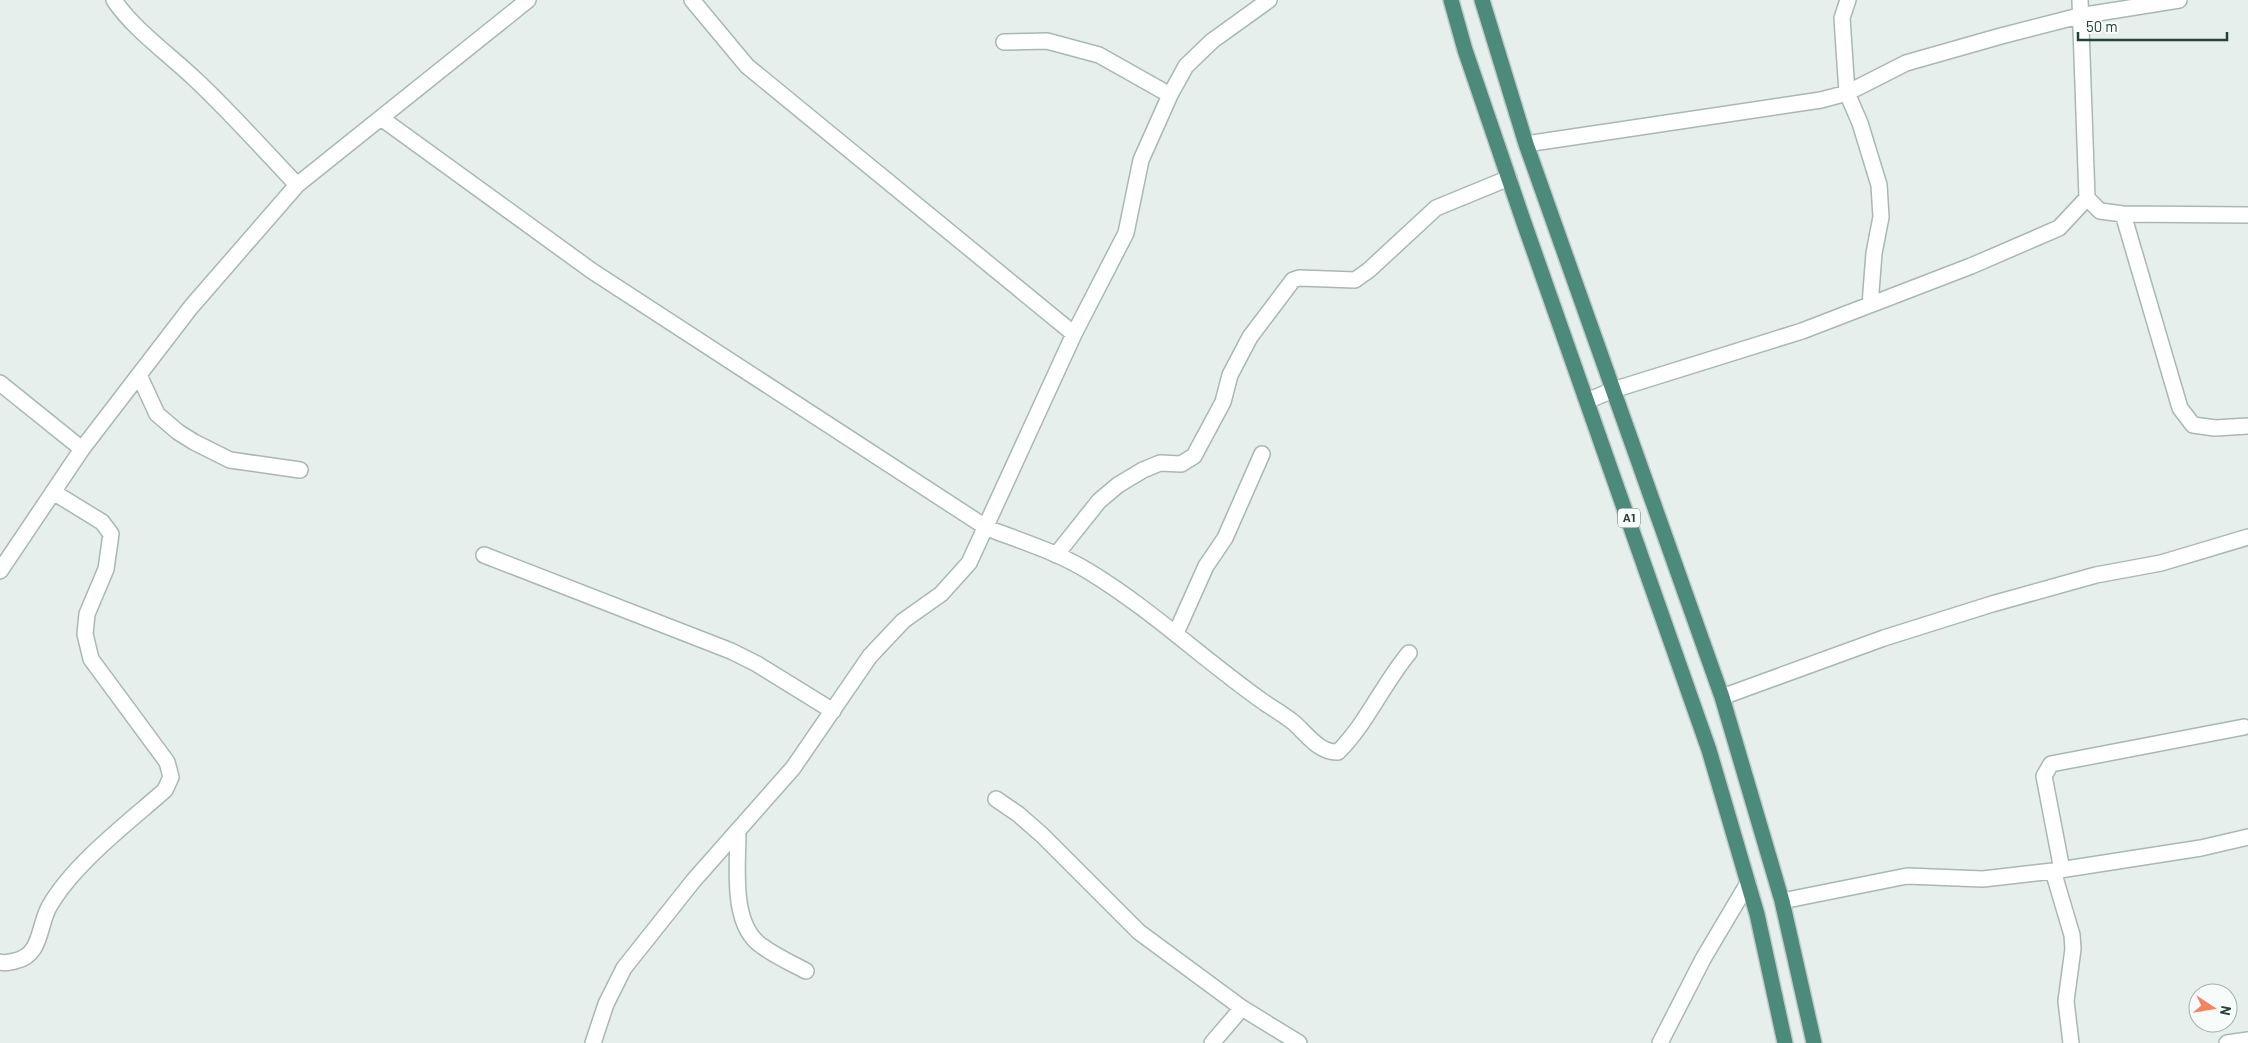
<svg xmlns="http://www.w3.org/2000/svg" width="2248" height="1043" viewBox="0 0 2248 1043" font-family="Barlow,sans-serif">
<rect width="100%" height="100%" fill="#e6efeb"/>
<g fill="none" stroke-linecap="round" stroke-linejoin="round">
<defs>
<path id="minor" d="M 114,0 C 133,29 170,55 196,80 C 231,113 264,150 297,185
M 692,0 L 747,66 L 1074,334
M 1848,0 L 1842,18 L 1847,93 L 1860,123 L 1879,185 L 1881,217 L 1874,253 L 1870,305
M 2080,0 L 2087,198 L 2100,211 L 2123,214 L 2248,215
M 1004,42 L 1047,41 L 1099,55 L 1170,95
M 381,118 L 592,271 L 987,528 C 1021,541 1057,552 1088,571 C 1151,609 1205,661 1265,703 C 1274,709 1284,715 1293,722 C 1307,734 1319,753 1338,752 C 1367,723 1383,684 1409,653
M 1526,144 L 1821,100 L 1847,93 L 1906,63 L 2001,36 L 2079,16 L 2179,0
M 2123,214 L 2180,408 L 2193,425 L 2215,428 L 2248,426
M 139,375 L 157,414 L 178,432 L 194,442 L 230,460 L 300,470
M 0,383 L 82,449
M 1587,401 L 1613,390 L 1802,331 L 1971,266 L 2059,228 L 2087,198
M 484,555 L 731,651 L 757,664 L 833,711
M 1056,555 L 1099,501 L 1118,485 L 1143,470 L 1160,463 L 1181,464 L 1194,456 L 1223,402 L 1230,375 L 1250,337 L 1293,280 L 1299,278 L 1355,280 L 1369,270 L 1436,208 L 1509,178
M 0,571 L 82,449 L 191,307 L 297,185 L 528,0
M 1176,633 L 1206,566 L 1225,538 L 1262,454
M 1722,697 L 1884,638 L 1992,604 L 2096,575 L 2161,563 L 2248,537
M 996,799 L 1018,814 L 1042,835 L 1139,932 L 1242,1008 L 1299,1043
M 738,832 C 738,865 730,925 762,946 C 775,956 791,963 806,971
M 2062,870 L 2044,776 L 2051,764 L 2244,727
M 2053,871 L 2072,935 L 2073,949 L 2066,1001 L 2071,1043
M 1782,901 L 1907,876 L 1983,879 L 2053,871 L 2201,848 L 2248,837
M 0,962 C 5,964 9,962 15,961 C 42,955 38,927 49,907 C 73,864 128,823 165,790 L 171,777 L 167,762 L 91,659 L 85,634 L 87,614 L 106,569 L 111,534 L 102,522 L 53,492
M 593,1043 L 606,1004 L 624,968 L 694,880 L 793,768 L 870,656 L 903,621 L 941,594 L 969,563 L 1074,334 L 1126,233 L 1141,160 L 1170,95 L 1186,66 L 1212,41 L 1269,0
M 1212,1043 L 1242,1008
M 1660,1043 L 1703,959 L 1748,883
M 2227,1043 L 2248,1040"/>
<path id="trunk" d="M 1451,0 L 1465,50 L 1523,220 L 1709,750 L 1757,914 L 1785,1043
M 1482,0 L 1526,144 L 1722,697 L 1782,901 L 1814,1043"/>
</defs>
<!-- minor casing -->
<use href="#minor" stroke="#a8b8b2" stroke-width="18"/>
<!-- trunk casing -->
<use href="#trunk" stroke="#c2cac8" stroke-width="18"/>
<!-- minor -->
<use href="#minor" stroke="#fff" stroke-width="15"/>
<!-- trunk -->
<use href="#trunk" stroke="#4c8a7c" stroke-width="15"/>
</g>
<g text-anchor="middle" stroke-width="5" stroke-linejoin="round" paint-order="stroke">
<!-- shield labels -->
<rect fill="#f7fbf9" stroke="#637a73" stroke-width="1" x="1618" y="508.5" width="22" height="19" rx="4"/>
<g font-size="12" font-weight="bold" fill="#24423a">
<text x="1629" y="522">A1</text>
</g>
</g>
<!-- north arrow -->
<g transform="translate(2213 1008) rotate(102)"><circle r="24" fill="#f7fbf9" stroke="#a3b1ad"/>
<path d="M0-4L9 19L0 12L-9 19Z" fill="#f4845f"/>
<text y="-8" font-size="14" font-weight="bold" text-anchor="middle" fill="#24423a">N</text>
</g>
<!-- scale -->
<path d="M2078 32v8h149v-8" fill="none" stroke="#24423a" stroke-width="2.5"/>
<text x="2086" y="32" font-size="15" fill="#24423a" stroke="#f7fbf9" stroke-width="4" paint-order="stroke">50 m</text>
</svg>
